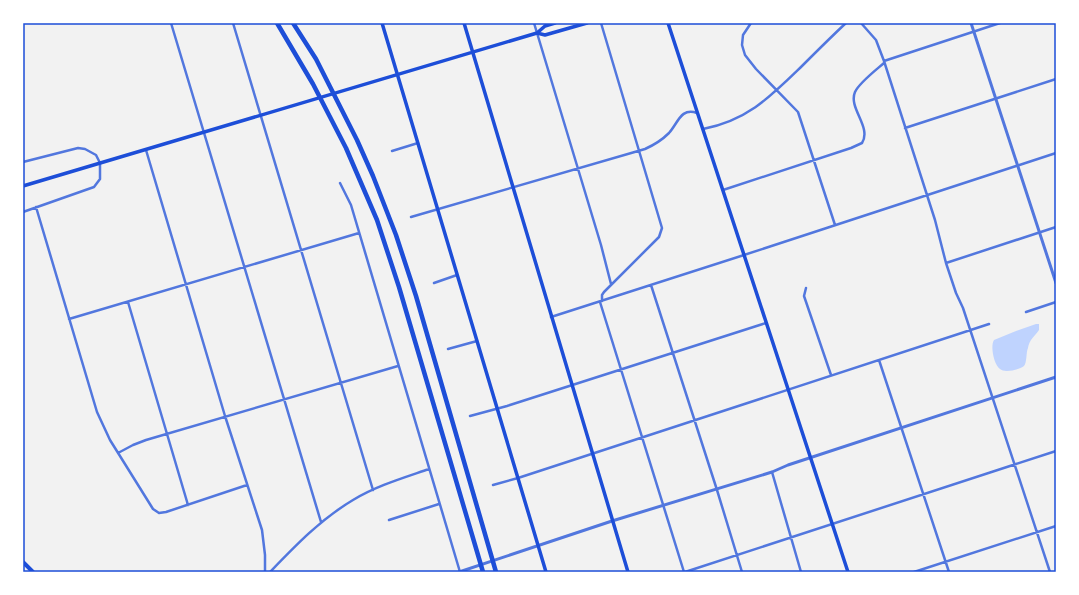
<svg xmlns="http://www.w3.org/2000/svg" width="1079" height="595" viewBox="0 0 1079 595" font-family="Barlow,sans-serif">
<rect width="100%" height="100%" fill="#f2f2f2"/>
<!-- water -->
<path fill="#bfd3fe" d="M 1036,324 L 1039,324 L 1039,330 C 1035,336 1029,340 1028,348 C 1026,352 1027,363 1024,366 C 1019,370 1004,373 1000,369 C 994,365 990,346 994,340 L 1016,331 Z"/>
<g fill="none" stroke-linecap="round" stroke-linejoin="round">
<!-- minor -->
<path stroke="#5277de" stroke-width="2.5" d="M 171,23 L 321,522
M 233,23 L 373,490
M 534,23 L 601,245 L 611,284
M 601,23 L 662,228 L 659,237 L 604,292 L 602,295 L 602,301
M 751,23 L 743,35 L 742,45 L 745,55 L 756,69 L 798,112 L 835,225
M 861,23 L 876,40 L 884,61 L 935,220 L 946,263 L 956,293 L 963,308 L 1050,572
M 884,61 L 1000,23
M 905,128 L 1056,79
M 703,129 C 748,120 770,97 802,66 C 817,51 831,37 846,23
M 146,150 L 225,416 L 262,530 L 265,555 L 265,572
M 392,151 L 418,143
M 23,162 L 78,148 L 85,149 L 96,155 L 100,163 L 100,179 L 94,187 L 23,212
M 340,183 L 351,205 L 460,572
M 723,190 L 851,148 L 862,143 C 872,127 848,108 855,92 C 859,83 876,70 884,63
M 36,207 L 97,412 L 110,440 L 153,509 L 159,513 L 166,512 L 247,485
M 411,217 L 645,149 C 654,145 662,140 669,133 C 678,123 681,107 697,113
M 946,263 L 1056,227
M 434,283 L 457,275
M 651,285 L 717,490 L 742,572
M 806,288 L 804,296 L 831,375
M 128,302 L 188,505
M 600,302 L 684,572
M 1026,312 L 1056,302
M 551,317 L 744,255 L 1056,153
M 69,319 L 359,233
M 448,349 L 477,341
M 879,360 L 949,572
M 470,416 L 507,406 L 766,323
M 118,453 L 133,445 L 146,440 L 398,366
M 772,472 L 801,572
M 493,485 L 518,478 L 989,324
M 389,520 L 439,504
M 270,572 C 296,545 321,519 353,500 C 376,486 403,478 429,469
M 685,572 L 1056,451
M 914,572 L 1056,526"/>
<!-- tertiary -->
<path stroke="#5277de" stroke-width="3" d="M 971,23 L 1056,283
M 459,572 L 612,521 L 772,472 L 788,465 L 1056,377"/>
<!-- secondary -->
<path stroke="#1d4ed8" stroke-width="3.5" d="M 382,23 L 546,572
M 464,23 L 628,572
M 668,23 L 848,572
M 537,33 L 545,35 L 587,23
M 23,186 L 537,33 L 545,26 L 555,23"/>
<!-- primary -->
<path stroke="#1d4ed8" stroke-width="4" d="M 23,562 L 33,572"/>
<!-- motorway -->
<path stroke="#1d4ed8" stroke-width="4.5" d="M 277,23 L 313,84 L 346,148 L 377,220 L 399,287 L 483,572
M 293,23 L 316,59 L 357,140 L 373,176 L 396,235 L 416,296 L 496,572"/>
</g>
<!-- border -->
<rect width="1079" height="595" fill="none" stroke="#ffffff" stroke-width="48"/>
<rect x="24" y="24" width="1031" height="547" fill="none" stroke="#1d4ed8" stroke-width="1.5"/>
</svg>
